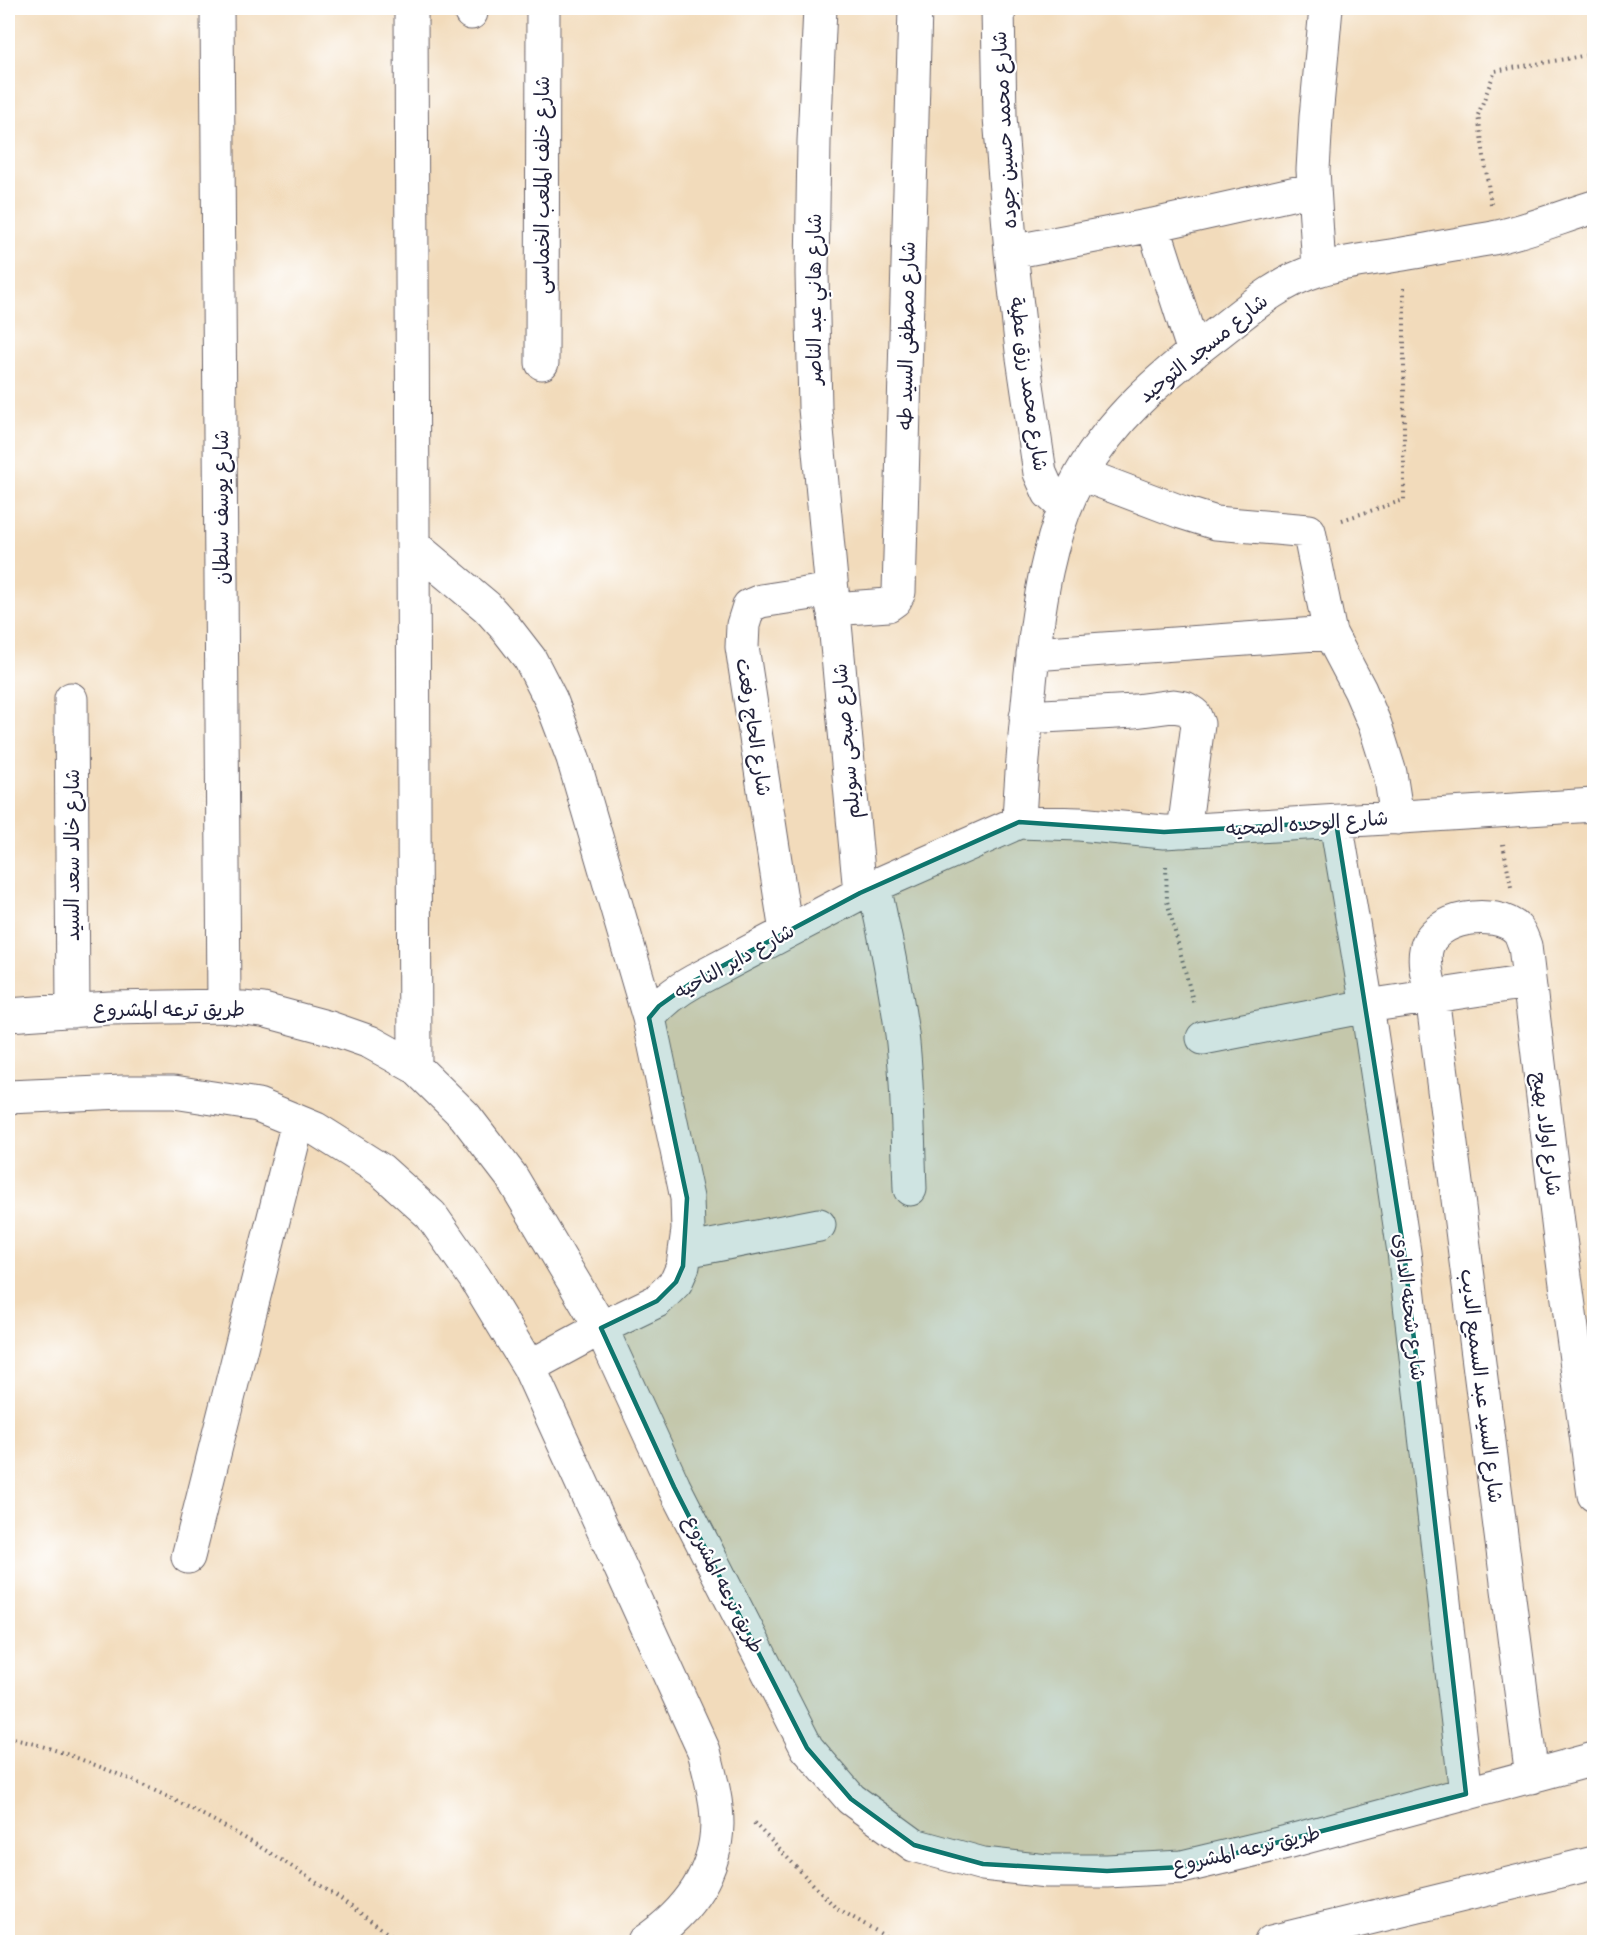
<svg xmlns="http://www.w3.org/2000/svg" width="1602" height="1950" viewBox="0 0 1602 1950" font-family="Delius,'Playpen Sans Arabic',sans-serif">
<rect width="100%" height="100%" fill="#fff"/>
<filter id="ink" filterUnits="userSpaceOnUse"><feTurbulence type="fractalNoise" baseFrequency=".0167" numOctaves="2"/><feDisplacementMap in="SourceGraphic" scale="12" xChannelSelector="R" yChannelSelector="G"/><feConvolveMatrix kernelMatrix="1 2 1 2 8 2 1 2 1" color-interpolation-filters="sRGB"/></filter>
<filter id="wash" filterUnits="userSpaceOnUse"><feTurbulence type="fractalNoise" baseFrequency=".008" numOctaves="4" result="noise"/><feDisplacementMap in="SourceGraphic" scale="24" xChannelSelector="R" yChannelSelector="G"/><feGaussianBlur stdDeviation="1.35" result="paint"/><feColorMatrix in="noise" values="0 0 0 0 0 0 0 0 0 0 0 0 0 0 0 0 0 1.4 0 .05"/><feComposite in="paint" operator="in"/></filter>
<g filter="url(#wash)">
<rect width="100%" height="100%" fill="#f2dbbb"/>
</g>
<g filter="url(#ink)">
<g fill="none" stroke-linecap="round" stroke-linejoin="round">
<defs>
<path id="street" d="M 217,8 L 224,1006
M 411,8 L 415,1067
M 820,8 L 814,141 L 812,273 L 815,408 L 860,893
M 998,8 L 1000,117 L 1011,252 L 1022,351 L 1040,473 L 1049,493 L 1065,508
M 471,13 L 471,8
M 1153,225 L 1194,352
M 1011,252 L 1153,225 L 1314,189
M 1319,269 L 1313,170 L 1316,117 L 1326,8
M 542,363 L 543,8
M 1081,474 L 1181,512 L 1216,523 L 1309,531 L 1330,633 L 1360,690 L 1375,725 L 1390,773 L 1397,818
M 413,545 L 487,607 L 506,628 L 530,659 L 551,700 L 573,758 L 649,1018 L 687,1198 L 688,1230 L 683,1266 L 676,1282 L 657,1301 L 601,1328 L 529,1367
M 833,609 L 888,605 L 895,600 L 899,592 L 915,8
M 1033,654 L 1330,633
M 71,699 L 73,1011
M 1026,717 L 1135,711 L 1173,706 L 1185,708 L 1194,714 L 1198,724 L 1184,831
M 1019,822 C 1021,772 1026,723 1031,673 C 1039,605 1047,535 1081,474 C 1113,418 1160,378 1210,339 C 1243,314 1277,282 1318,270 C 1346,261 1375,259 1403,254 C 1433,249 1463,243 1493,238 C 1527,231 1561,217 1594,207
M 1336,822 L 1367,1006 L 1404,1252 L 1466,1794
M 874,886 C 885,935 895,984 902,1034 C 908,1085 908,1137 910,1189
M 786,932 L 742,647 L 743,625 L 749,606 L 761,601 L 832,590
M 8,1015 L 110,1008 L 224,1006 L 263,1010 L 330,1028 L 370,1042 L 415,1067 L 465,1116 L 511,1176 L 601,1328 L 674,1487 L 807,1748 L 851,1799 L 914,1845 L 983,1864 L 1047,1871 L 1107,1871 L 1182,1867 L 1287,1842 L 1594,1759
M 649,1018 C 661,1002 676,991 694,981 L 874,886 L 1019,822 L 1079,824 L 1164,832 L 1594,805
M 1203,1038 L 1367,1006 L 1528,982
M 8,1097 L 123,1092 L 174,1092 L 258,1105 L 316,1129 L 381,1170 L 431,1215 L 475,1278 L 529,1367 L 704,1751 C 710,1775 717,1799 717,1824 C 716,1876 685,1914 644,1942
M 685,1251 L 819,1225
M 188,1557 L 298,1122
M 1532,1777 L 1432,996 C 1429,982 1423,964 1426,950 C 1433,916 1495,908 1517,929 C 1521,933 1523,941 1525,946 L 1559,1231 L 1594,1495
M 1271,1942 L 1594,1863"/>
</defs>
<!-- street casing -->
<use href="#street" stroke="#6b6368" stroke-width="35"/>
<!-- path -->
<path stroke="#6b6368" stroke-width="4" stroke-dasharray="1.5 4.5" stroke-linecap="butt" d="M 1491,204 L 1478,115 L 1495,71 L 1594,54
M 1342,520 L 1404,500 L 1404,288
M 1503,844 L 1511,887
M 1166,866 L 1167,901 L 1194,1005
M 8,1738 C 47,1745 83,1760 120,1775 C 220,1818 313,1876 399,1942
M 754,1823 L 835,1907 L 895,1942"/>
<!-- street -->
<use href="#street" stroke="#fff" stroke-width="33"/>
</g>
</g>
<!-- marked area -->
<path fill="#0f766e" fill-opacity="0.2" stroke="#0f766e" stroke-width="4.5" stroke-linejoin="round" d="M 1019,822 L 1164,832 L 1336,822 L 1404,1252 L 1466,1794 L 1182,1867 L 1107,1871 L 983,1864 L 914,1845 L 851,1799 L 807,1748 L 674,1487 L 601,1328 L 657,1301 L 676,1282 L 683,1266 L 687,1198 L 649,1018 L 659,1006 L 694,981 L 860,893 Z"/>
<g text-anchor="middle" stroke-width="4.5" stroke-linejoin="round" paint-order="stroke">
<!-- street labels -->
<g font-size="20" fill="#22223b" stroke="#fff">
<text transform="translate(1004 130) rotate(-93)" y="7">شارع محمد حسين جوده</text>
<text transform="translate(542 185) rotate(-90)" y="7">شارع خلف الملعب الخماسى</text>
<text transform="translate(814 299) rotate(-90)" y="7">شارع هاني عبد الناصر</text>
<text transform="translate(906 336) rotate(-89)" y="7">شارع مصطفى السيد طه</text>
<text transform="translate(1203 348) rotate(-39)" y="7">شارع مسجد التوحيد</text>
<text transform="translate(1029 384) rotate(82)" y="7">شارع محمد رزق عطية</text>
<text transform="translate(221 507) rotate(-90)" y="7">شارع يوسف سلطان</text>
<text transform="translate(754 727) rotate(81)" y="7">شارع الحاج رفعت</text>
<text transform="translate(846 741) rotate(-95)" y="7">شارع صبحى سويلم</text>
<text transform="translate(1307 823) rotate(-4)" y="7">شارع الوحده الصحيه</text>
<text transform="translate(72 855) rotate(-90)" y="7">شارع خالد سعد السيد</text>
<text transform="translate(734 961) rotate(-29)" y="7">شارع داير الناحيه</text>
<text x="169" y="1016">طريق ترعه المشروع</text>
<text transform="translate(1547 1134) rotate(83)" y="7">شارع اولاد بهيج</text>
<text transform="translate(1410 1307) rotate(83)" y="7">شارع شحته الداوى</text>
<text transform="translate(1482 1386) rotate(83)" y="7">شارع السيد عبد السميع الديب</text>
<text transform="translate(724 1584) rotate(63)" y="7">طريق ترعه المشروع</text>
<text transform="translate(1246 1849) rotate(-13)" y="7">طريق ترعه المشروع</text>
</g>
</g>
<!-- margin -->
<rect width="1602" height="1950" fill="none" stroke="#fff" stroke-width="30"/>
</svg>
